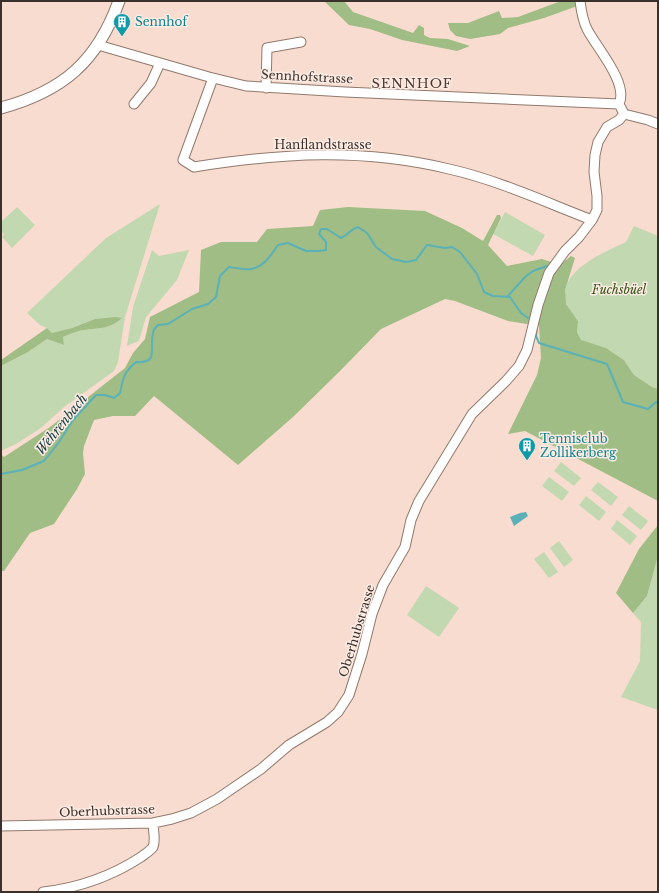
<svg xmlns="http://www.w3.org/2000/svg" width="659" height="893" viewBox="0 0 659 893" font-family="'Libre Baskerville',serif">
<rect width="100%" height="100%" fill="#f8dccf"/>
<!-- green -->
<path fill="#c2d8b0" d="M 160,204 L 125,317 L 118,362 L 114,371 L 64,407 L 41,428 L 16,444 L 1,451 L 1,366 L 28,352 L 47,339 L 64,345 L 63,337 C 70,334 76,331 84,330 C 98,328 111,329 122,318 L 95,319 L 72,328 L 52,333 L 47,328 L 40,325 L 27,313 L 106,238 Z
M 17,207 L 35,225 L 12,248 L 2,237 L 4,235 L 1,231 L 1,222 Z
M 505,212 L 545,235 L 533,256 L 493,234 Z
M 634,226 L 658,236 L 658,389 L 652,387 L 634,375 L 624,360 L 606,348 L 581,341 L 577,332 L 578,321 C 575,316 568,309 566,303 C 557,271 603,253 626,242 Z
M 152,250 L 159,256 L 189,250 L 177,280 L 146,317 L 139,341 L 127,346 L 133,307 Z
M 561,462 L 581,478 L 574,486 L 554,471 Z
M 549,477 L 569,492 L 562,501 L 542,486 Z
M 598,482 L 618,497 L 611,506 L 591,490 Z
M 586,496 L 606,512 L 599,521 L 579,505 Z
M 629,506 L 648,521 L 641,530 L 622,515 Z
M 617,520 L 637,536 L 630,545 L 611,529 Z
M 559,541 L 573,560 L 564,567 L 550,548 Z
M 544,552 L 558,572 L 549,578 L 534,559 Z
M 658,556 L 658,710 L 621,697 L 640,661 L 641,622 L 633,613 L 647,596 Z
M 426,586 L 459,608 L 439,637 L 407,615 Z"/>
<!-- forest -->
<path fill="#9fbd84" d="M 324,1 L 344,1 L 353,12 L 413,33 L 419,25 L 424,28 L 424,35 L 430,38 L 448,39 L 470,46 L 457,51 L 402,40 L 370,29 L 349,25 Z
M 561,1 L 580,1 L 580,5 L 544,18 L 508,28 L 500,34 L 470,39 L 456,36 L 450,30 L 448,23 L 468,23 L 499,11 L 502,18 L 518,17 Z
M 348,207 L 425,211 L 462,228 L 483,241 L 497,215 L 500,215 L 501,218 L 488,245 L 507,266 L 542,259 L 560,265 L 571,256 L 575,258 L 565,290 L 566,304 L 578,321 L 577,332 L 581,340 L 606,348 L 624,360 L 634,375 L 652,387 L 658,389 L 658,501 L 525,431 L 508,434 L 537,375 L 541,358 L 539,326 L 508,321 L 455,301 L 445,299 L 381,329 L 340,371 L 293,417 L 238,465 L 154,396 L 135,416 L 113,416 L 94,420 L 84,446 L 83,453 L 85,474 L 77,489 L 54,524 L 30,533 L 4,571 L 1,571 L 1,454 L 4,457 L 50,427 L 125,368 L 133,353 L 145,339 L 150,317 L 199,292 L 201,250 L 221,242 L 257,242 L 267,229 L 313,226 L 320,210 Z
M 115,317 L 122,318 C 111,329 99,328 84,330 C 77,331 70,334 63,337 L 64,345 L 47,339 L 28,352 L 1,366 L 1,360 L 47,328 L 52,333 L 72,328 L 95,319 Z
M 658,525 L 658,556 L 647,596 L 633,613 L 616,593 L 639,549 Z"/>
<!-- water -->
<path fill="#5ab1b8" d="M 526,512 L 528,516 L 514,526 L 510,517 L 520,513 Z"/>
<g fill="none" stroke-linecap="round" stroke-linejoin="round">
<!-- stream -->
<path stroke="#5ab1b8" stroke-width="2" d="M 508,296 L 525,277 L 533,271 L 547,266
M 537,328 L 536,336 L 539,343 L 607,364 L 623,402 L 648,409 L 656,402 L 658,403
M 1,474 L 22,470 L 44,461 L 59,442 L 73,420 L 96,395 L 105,395 L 114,398 L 120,393 C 123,378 124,372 136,362 C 160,364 149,346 153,333 C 153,330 156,327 158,325 L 168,324 L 192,309 L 208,304 L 216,297 L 220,276 L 229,267 C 235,268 245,270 251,269 C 264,267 271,255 278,245 L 288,243 L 306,251 L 319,251 L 326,250 L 326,242 L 319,234 L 321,229 L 327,229 L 341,238 C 348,235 351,229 358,227 L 367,233 L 376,247 L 392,259 L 406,262 L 416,260 L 427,245 L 445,248 L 452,247 L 460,252 L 477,274 L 484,292 L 493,296 L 510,297 L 521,313 L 528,318"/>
<defs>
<path id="minor" d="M 580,1 C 581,9 583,21 587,29 C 596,47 629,83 619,104
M 98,45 L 209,77 L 246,86 L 345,92 L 619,104 L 624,114 L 648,120 L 658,124
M 213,78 L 183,160 L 194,167 C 283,153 361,148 449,169 C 498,180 545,202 592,220
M 266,88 L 267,48 L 301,42
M 134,104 L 151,83 L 160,63
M 1,826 L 153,823 L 172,819 L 191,813 L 217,799 L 261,769 L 289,745 L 327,722 L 338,712 L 349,695 L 362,654 L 372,614 L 383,585 L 405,547 L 411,520 L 419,501 L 472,414 L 506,381 L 519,366 L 527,350 L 538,305 L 549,273 L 565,251 L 579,237 L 592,220 L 597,210 L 597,196 L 594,172 L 595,155 L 598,142 L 607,127 L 619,120 L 624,114
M 43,892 C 77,888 112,876 141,857 C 145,854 150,851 153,847 C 156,840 153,830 153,823"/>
<path id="major" d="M 1,108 C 63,91 97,62 119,1"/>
</defs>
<!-- minor casing -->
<use href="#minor" stroke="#91796d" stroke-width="11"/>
<!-- major casing -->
<use href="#major" stroke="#91796d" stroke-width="13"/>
<!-- minor -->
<use href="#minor" stroke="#fff" stroke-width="9"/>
<!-- major -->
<use href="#major" stroke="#fff" stroke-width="11"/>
</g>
<!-- icons -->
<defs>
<symbol id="building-pin" viewBox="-11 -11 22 30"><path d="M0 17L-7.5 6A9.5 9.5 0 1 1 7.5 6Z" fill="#0f9aa8" stroke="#fdece4"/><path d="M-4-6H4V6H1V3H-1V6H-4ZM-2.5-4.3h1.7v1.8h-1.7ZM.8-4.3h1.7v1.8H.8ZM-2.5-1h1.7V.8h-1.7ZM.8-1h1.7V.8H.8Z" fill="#fff"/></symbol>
</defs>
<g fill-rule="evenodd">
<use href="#building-pin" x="112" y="12" width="20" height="27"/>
<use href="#building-pin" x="517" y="436" width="20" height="27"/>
</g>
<g text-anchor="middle" stroke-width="3" stroke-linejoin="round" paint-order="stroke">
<!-- culture labels -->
<g font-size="12" fill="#0d838f" stroke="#fdece4" text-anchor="start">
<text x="135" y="26">Sennhof</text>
<text x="540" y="443">Tennisclub<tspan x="540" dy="14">Zollikerberg</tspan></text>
</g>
<!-- street labels -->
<g font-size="12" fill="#3b312c" stroke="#fdece4">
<text transform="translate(307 77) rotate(3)" y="4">Sennhofstrasse</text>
<text x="323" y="149">Hanflandstrasse</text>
<text transform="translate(357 631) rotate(-73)" y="4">Oberhubstrasse</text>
<text transform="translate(107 811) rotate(-2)" y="4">Oberhubstrasse</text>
</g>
<!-- park labels -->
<g font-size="12" font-style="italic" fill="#385317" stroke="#fdece4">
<text x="619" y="294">Fuchsbüel</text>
</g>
<!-- neighbourhood labels -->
<g font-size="13" letter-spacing="1" fill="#4e392f" stroke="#fdece4">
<text x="412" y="88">SENNHOF</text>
</g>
<!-- water labels -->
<g font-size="13" font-style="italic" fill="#153e41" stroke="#fdece4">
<text transform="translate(61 424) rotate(-51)" y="5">Wehrenbach</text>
</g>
</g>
<!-- border -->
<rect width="659" height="893" fill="none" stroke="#3b312c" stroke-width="4"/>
</svg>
